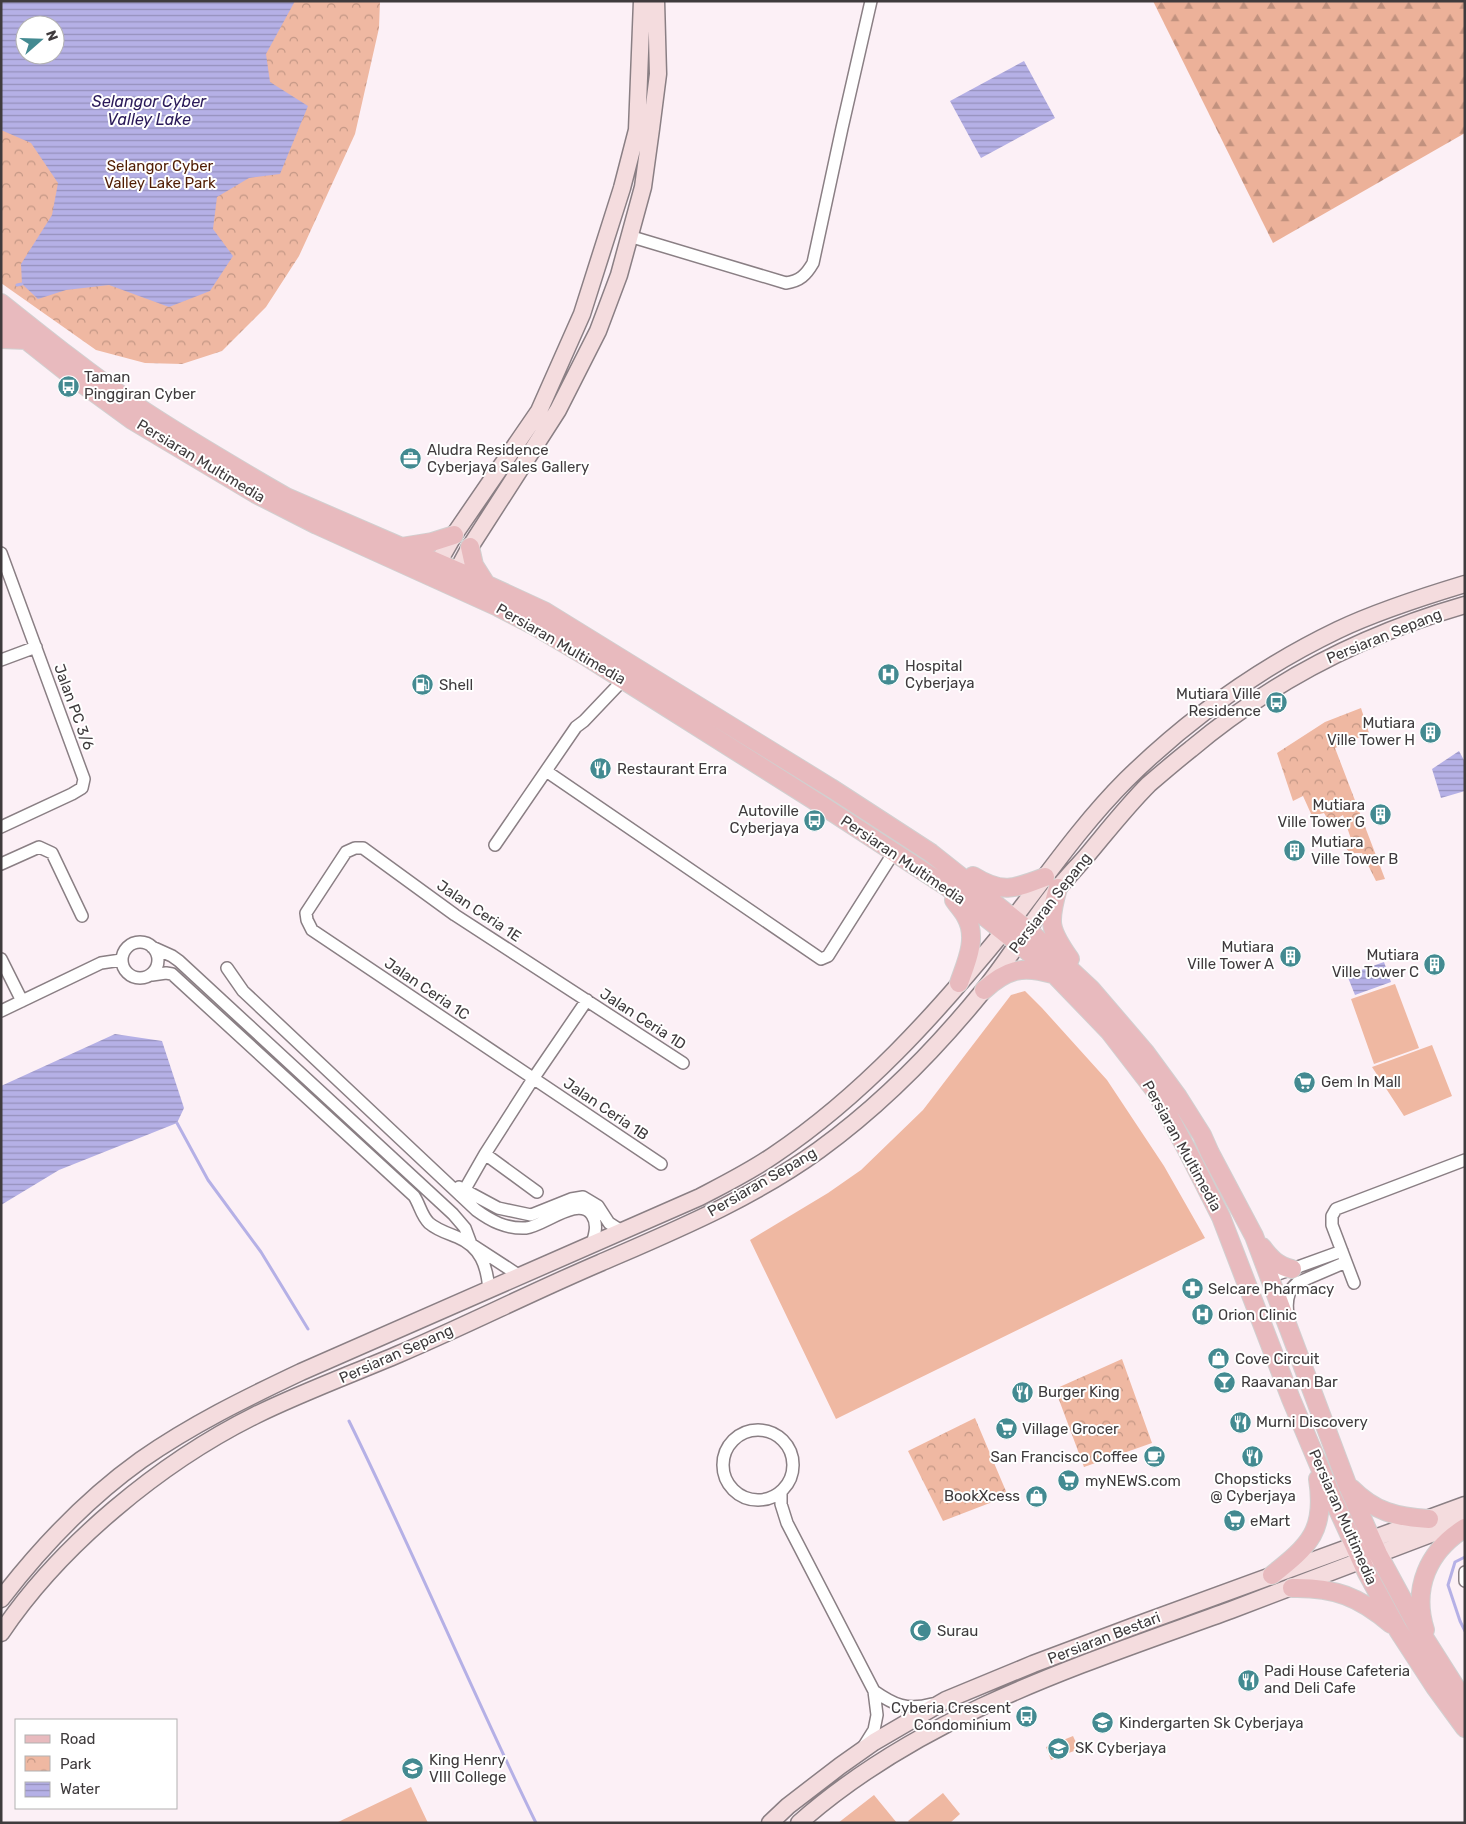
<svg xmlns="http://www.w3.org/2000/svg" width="1466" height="1824" viewBox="0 0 1466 1824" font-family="Rubik,sans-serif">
<defs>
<pattern id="forest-firs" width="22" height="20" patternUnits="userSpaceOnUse" patternTransform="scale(1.25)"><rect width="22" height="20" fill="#ecb199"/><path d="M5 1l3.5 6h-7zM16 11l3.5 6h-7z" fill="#c1917e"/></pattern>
<pattern id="park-crowns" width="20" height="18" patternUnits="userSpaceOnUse" patternTransform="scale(1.25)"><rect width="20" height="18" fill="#efb8a2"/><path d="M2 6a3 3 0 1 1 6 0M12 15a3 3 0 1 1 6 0" fill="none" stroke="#c39785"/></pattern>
<pattern id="water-rules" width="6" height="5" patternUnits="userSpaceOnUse" patternTransform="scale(1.25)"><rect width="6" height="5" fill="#b5b0e6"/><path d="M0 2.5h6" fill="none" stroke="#9590bc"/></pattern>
</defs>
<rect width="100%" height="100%" fill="#fcf0f6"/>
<!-- grass -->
<path fill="#efb8a2" d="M 1395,984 L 1419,1048 L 1374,1064 L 1351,999 Z
M 1025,991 L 1042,1008 L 1107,1080 L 1164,1166 L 1205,1238 L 836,1419 L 750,1240 L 828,1193 L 861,1170 L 923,1110 L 1011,995 Z
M 1432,1045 L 1452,1096 L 1404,1116 L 1372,1067 Z
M 1073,1736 L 1079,1749 L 1051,1760 L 1046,1747 Z
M 411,1787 L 428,1823 L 336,1823 Z
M 943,1793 L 960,1814 L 950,1823 L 910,1823 L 908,1821 Z
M 874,1795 L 897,1823 L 838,1823 Z"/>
<!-- forest -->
<path fill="url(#forest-firs)" d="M 1153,1 L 1465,1 L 1465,133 L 1273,243 Z"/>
<!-- park -->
<path fill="url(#park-crowns)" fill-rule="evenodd" d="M 1,1 L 380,1 L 379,28 L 355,134 L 299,256 L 266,307 L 222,351 L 182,364 L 145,363 L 96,350 L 1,283 ZM 25,25 L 55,25 L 55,55 L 25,55 Z
M 1361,708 L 1369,733 L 1335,748 L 1385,879 L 1376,881 L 1362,853 L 1350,853 L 1342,843 L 1351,839 L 1343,815 L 1330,823 L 1324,813 L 1312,816 L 1303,796 L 1293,801 L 1277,753 L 1325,722 Z
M 1122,1359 L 1152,1443 L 1084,1467 L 1055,1389 Z
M 975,1418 L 1008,1496 L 943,1521 L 908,1451 Z"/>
<!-- water -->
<path fill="url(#water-rules)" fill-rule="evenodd" d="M 1,1 L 295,1 L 266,54 L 270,82 L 308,106 L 280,174 L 249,178 L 217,197 L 213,229 L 233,256 L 210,291 L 169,307 L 109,285 L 66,290 L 38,299 L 22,284 L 21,264 L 52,215 L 58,183 L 31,143 L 1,130 ZM 25,25 L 55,25 L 55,55 L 25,55 Z
M 1024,61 L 1055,118 L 981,158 L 950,101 Z
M 1459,751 L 1465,762 L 1465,791 L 1441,798 L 1432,769 Z
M 1384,962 L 1391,982 L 1355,995 L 1347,975 Z
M 115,1034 L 162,1041 L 184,1108 L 177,1123 L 59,1170 L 1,1205 L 1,1086 Z"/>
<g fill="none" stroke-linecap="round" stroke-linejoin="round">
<!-- stream -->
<path stroke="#b5b0e6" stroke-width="3" d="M 17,285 L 22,284
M 177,1123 L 208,1180 L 261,1252 L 308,1329
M 349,1421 C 414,1553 471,1690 536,1823
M 1465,1557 L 1455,1562 L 1448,1585 L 1460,1621 L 1465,1631"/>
<defs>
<path id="street" d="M 629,236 L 786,283 C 800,281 806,275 813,263 L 842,128 L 871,1
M 1,553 L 84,779 L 82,788 L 72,794 L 1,827
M 1,660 L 36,647
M 546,771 L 821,959 L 828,956 L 894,852
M 495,845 L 576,727 L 584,721 L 623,680
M 1,864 L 39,847 L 52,853 L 82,916
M122 960a18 18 0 1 1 36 0a18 18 0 1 1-36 0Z
M 152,947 L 172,956 L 179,961 L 453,1214 L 465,1228 L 471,1244 L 520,1276
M 1,959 L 22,1001
M 227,968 L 243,991 L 476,1210 C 491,1221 506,1229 526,1228 C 544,1226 579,1195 592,1215 C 598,1224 595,1234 592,1244
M 152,975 L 166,973 L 172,974 L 414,1196 C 420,1205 421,1215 429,1223 C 437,1230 447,1233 457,1237 C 481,1247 487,1266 489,1290
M 1,1011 L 101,963 L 121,960
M 485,1154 L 537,1192
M 661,1164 L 312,930 L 307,920 L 306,913 L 346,852 L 355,848 L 363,848 L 455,915 L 683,1063
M 459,1187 L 498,1208 L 531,1215 L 571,1199 L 583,1197 L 598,1206 L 609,1223 L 623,1232
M 461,1196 L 485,1154 L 533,1079 L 587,1000
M 1270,1277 L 1342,1251
M 1354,1283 L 1332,1225 L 1332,1216 L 1336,1209 L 1465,1160
M 1288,1314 C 1286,1302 1287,1291 1297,1283 L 1346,1262
M723 1465a35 35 0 1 1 70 0a35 35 0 1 1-70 0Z
M 781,1492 L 781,1504 L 787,1523 L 874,1691
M 1465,1572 L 1465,1581
M 864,1746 L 874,1730 L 877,1715 L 874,1691 C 894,1705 907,1711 932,1704"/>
<path id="secondary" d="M 438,563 L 454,535 L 539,411 L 582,314 L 622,188 L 637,130 L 642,1
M 457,571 L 470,547 L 558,410 L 598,331 L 619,275 L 643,187 L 651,129 L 658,74 L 656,1
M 1,1599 C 41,1547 88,1498 141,1460 C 191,1425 246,1398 301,1372 L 700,1197 C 725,1184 751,1171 774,1155 C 863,1095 935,1015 1003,932 C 1043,881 1080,826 1126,780 C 1188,719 1259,668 1338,630 C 1378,611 1422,597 1465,584
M 1,1633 C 60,1545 161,1462 256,1415 C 303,1392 352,1374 399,1354 C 467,1325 532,1292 600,1263 C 676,1230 751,1199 819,1150 C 881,1105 935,1050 983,991 C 1010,958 1032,920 1059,887 C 1068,876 1079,865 1089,853 C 1109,829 1127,806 1149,784 C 1163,772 1177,760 1191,749 C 1272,681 1364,634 1465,605
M 770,1823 L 788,1806 L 840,1766 L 874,1742 L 946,1700 L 1033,1664 L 1137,1625 L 1465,1505
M 799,1823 C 922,1714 1080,1665 1231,1610 C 1309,1581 1387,1551 1465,1521"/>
<path id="primary" d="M 1,303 C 46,339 91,375 138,407 C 186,439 236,468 286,497 L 457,571 L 544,611 L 831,788 L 931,853 L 1028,930 L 1091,989 L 1145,1052 L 1178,1097 L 1202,1135 L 1210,1153 L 1254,1236 L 1347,1484 L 1378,1554 L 1417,1626 L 1465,1702
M 1,320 L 69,374 L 132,420 L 256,494 L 317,525 L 498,607 L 533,625 L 587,657 L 820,804 L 946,886 L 1019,944 L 1055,975 L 1109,1031 L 1156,1092 L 1187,1150 L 1221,1217 L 1291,1399 L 1333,1499 L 1367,1573 L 1398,1630 L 1435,1687 L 1465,1728
M 1,339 L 27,340
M 401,547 L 432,542 L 454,535
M 470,547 L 474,565 L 486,584
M 973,876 C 1002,894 1014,889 1045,877
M 1058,888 C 1048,923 1049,929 1070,959
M 954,900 C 958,906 963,911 966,917 C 978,938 966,963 959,983
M 984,990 C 1006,970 1022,965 1052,974
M 1262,1247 C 1270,1258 1278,1266 1292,1269
M 1351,1488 C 1375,1512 1396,1517 1429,1519
M 1272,1575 C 1310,1545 1326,1530 1318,1479
M 1292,1588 C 1334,1587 1360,1597 1391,1624
M 1425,1630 C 1412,1588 1428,1551 1465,1528"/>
</defs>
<!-- street casing -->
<use href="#street" stroke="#8a7f84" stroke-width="14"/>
<!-- secondary casing -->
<use href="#secondary" stroke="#8a7f84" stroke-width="19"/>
<!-- primary casing -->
<use href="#primary" stroke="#d1d0d0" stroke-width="20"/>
<!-- street -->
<use href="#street" stroke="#fff" stroke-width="11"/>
<!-- secondary -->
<use href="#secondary" stroke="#f4dcde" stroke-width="16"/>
<!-- primary -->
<use href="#primary" stroke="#e8babe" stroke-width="18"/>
</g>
<!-- icons -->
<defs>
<symbol id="bus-disc" viewBox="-11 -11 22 22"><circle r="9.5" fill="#438a91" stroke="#fff"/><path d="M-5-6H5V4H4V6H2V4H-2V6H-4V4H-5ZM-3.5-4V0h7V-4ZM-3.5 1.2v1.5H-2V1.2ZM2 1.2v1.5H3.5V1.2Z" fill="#fff"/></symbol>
<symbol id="office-disc" viewBox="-11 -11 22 22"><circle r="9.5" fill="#438a91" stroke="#fff"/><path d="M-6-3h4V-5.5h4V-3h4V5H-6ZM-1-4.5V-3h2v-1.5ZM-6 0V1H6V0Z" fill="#fff"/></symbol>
<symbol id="hospital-disc" viewBox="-11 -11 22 22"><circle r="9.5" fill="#438a91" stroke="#fff"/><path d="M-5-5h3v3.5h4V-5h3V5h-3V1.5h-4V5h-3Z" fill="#fff"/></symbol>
<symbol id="fuel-disc" viewBox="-11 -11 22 22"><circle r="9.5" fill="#438a91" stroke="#fff"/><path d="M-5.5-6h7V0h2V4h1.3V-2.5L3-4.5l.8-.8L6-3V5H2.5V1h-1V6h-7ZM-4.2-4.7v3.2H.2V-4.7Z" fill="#fff"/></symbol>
<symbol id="building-disc" viewBox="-11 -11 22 22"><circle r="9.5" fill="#438a91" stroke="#fff"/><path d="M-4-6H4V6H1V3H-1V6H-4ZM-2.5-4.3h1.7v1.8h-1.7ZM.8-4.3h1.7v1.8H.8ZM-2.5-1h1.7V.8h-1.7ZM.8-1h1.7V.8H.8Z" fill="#fff"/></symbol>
<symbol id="restaurant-disc" viewBox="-11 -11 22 22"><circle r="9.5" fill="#438a91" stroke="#fff"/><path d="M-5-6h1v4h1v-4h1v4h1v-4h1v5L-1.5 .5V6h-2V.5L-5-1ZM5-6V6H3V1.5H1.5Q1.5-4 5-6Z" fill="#fff"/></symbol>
<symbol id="supermarket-disc" viewBox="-11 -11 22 22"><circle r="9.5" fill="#438a91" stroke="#fff"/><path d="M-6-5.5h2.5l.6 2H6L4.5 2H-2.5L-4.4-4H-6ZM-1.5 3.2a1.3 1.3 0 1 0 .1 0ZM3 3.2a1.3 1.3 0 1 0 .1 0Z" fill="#fff"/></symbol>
<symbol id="pharmacy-disc" viewBox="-11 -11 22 22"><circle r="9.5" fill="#438a91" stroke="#fff"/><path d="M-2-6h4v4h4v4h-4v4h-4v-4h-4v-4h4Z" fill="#fff"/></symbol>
<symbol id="shop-disc" viewBox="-11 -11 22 22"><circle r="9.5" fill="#438a91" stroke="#fff"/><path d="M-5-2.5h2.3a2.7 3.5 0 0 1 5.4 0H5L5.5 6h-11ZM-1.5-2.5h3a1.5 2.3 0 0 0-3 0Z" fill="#fff"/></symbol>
<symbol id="bar-disc" viewBox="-11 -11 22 22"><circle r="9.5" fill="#438a91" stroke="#fff"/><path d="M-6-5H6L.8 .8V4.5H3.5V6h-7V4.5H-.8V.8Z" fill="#fff"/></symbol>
<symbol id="cafe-disc" viewBox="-11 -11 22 22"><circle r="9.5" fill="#438a91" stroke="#fff"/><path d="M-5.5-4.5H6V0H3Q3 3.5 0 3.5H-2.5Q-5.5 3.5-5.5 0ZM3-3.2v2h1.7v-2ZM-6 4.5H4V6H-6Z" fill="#fff"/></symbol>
<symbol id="mosque-disc" viewBox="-11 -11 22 22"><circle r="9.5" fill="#438a91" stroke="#fff"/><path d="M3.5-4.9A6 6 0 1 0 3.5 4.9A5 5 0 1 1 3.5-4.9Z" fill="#fff"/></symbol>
<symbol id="school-disc" viewBox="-11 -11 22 22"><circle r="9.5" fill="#438a91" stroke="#fff"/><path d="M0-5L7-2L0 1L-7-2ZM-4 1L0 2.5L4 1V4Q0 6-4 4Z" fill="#fff"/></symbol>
</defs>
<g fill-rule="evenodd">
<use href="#bus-disc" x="56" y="374" width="25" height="25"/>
<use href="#office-disc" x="398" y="446" width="25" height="25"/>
<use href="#hospital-disc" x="876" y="662" width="25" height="25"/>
<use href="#fuel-disc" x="410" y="672" width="25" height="25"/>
<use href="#bus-disc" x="1264" y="690" width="25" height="25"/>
<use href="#building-disc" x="1418" y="720" width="25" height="25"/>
<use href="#restaurant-disc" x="588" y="756" width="25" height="25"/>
<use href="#building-disc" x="1368" y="802" width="25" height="25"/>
<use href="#bus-disc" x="802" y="808" width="25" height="25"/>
<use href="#building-disc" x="1282" y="838" width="25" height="25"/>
<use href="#building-disc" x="1278" y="944" width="25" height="25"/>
<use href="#building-disc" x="1422" y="952" width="25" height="25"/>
<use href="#supermarket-disc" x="1292" y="1070" width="25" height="25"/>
<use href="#pharmacy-disc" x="1180" y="1276" width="25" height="25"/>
<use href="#hospital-disc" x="1190" y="1302" width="25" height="25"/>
<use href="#shop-disc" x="1206" y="1346" width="25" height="25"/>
<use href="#bar-disc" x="1212" y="1370" width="25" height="25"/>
<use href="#restaurant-disc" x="1010" y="1380" width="25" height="25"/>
<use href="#restaurant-disc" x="1228" y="1410" width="25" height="25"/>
<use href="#supermarket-disc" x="994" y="1416" width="25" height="25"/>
<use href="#restaurant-disc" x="1240" y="1444" width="25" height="25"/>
<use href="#cafe-disc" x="1142" y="1444" width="25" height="25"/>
<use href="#supermarket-disc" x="1056" y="1468" width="25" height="25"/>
<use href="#shop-disc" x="1024" y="1484" width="25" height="25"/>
<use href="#supermarket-disc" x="1222" y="1508" width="25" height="25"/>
<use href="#mosque-disc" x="908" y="1618" width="25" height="25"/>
<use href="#restaurant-disc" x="1236" y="1668" width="25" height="25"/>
<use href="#bus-disc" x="1014" y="1704" width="25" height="25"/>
<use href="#school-disc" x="1090" y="1710" width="25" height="25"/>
<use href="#school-disc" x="1046" y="1736" width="25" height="25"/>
<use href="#school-disc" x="400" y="1756" width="25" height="25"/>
</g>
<g text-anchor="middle" stroke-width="4" stroke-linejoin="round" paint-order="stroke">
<!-- park labels -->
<g font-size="15" fill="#511d04" stroke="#fff">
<text x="160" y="171">Selangor Cyber<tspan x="160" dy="17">Valley Lake Park</tspan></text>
</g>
<!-- poi labels -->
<g font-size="15" fill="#3f3b3d" stroke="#fff" text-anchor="start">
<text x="84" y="382">Taman<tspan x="84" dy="17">Pinggiran Cyber</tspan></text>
<text x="427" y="455">Aludra Residence<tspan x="427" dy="17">Cyberjaya Sales Gallery</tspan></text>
<text x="905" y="671">Hospital<tspan x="905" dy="17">Cyberjaya</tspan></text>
<text x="439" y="690">Shell</text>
<text x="1261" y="699" text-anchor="end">Mutiara Ville<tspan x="1261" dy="17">Residence</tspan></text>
<text x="1415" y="728" text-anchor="end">Mutiara<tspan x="1415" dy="17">Ville Tower H</tspan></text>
<text x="617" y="774">Restaurant Erra</text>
<text x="1365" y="810" text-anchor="end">Mutiara<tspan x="1365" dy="17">Ville Tower G</tspan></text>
<text x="799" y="816" text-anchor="end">Autoville<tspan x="799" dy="17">Cyberjaya</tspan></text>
<text x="1311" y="847">Mutiara<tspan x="1311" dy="17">Ville Tower B</tspan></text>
<text x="1274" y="952" text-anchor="end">Mutiara<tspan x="1274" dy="17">Ville Tower A</tspan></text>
<text x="1419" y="960" text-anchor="end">Mutiara<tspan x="1419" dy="17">Ville Tower C</tspan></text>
<text x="1321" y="1087">Gem In Mall</text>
<text x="1208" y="1294">Selcare Pharmacy</text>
<text x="1218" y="1320">Orion Clinic</text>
<text x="1235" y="1364">Cove Circuit</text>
<text x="1241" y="1387">Raavanan Bar</text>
<text x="1038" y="1397">Burger King</text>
<text x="1256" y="1427">Murni Discovery</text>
<text x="1022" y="1434">Village Grocer</text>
<text x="1138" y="1462" text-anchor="end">San Francisco Coffee</text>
<text x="1253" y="1484" text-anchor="middle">Chopsticks<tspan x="1253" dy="17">@ Cyberjaya</tspan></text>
<text x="1085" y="1486">myNEWS.com</text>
<text x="1020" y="1501" text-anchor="end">BookXcess</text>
<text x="1250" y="1526">eMart</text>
<text x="937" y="1636">Surau</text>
<text x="1264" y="1676">Padi House Cafeteria<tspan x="1264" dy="17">and Deli Cafe</tspan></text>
<text x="1011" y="1713" text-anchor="end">Cyberia Crescent<tspan x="1011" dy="17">Condominium</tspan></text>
<text x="1119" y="1728">Kindergarten Sk Cyberjaya</text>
<text x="1075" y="1753">SK Cyberjaya</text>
<text x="429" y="1765">King Henry<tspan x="429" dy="17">VIII College</tspan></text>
</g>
<!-- street labels -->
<g font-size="15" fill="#3f3b3d" stroke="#fff">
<text transform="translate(201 461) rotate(31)" y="5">Persiaran Multimedia</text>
<text transform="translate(1384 636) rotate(-22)" y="5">Persiaran Sepang</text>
<text transform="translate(561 644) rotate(30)" y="5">Persiaran Multimedia</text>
<text transform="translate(74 707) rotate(70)" y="5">Jalan PC 3/6</text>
<text transform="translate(903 860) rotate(34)" y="5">Persiaran Multimedia</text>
<text transform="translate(1050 903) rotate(-52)" y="5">Persiaran Sepang</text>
<text transform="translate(479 911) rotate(34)" y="5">Jalan Ceria 1E</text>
<text transform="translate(427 989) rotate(34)" y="5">Jalan Ceria 1C</text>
<text transform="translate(643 1019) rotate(33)" y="5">Jalan Ceria 1D</text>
<text transform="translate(606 1109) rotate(34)" y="5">Jalan Ceria 1B</text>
<text transform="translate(1182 1146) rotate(61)" y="5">Persiaran Multimedia</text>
<text transform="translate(762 1182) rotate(-30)" y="5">Persiaran Sepang</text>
<text transform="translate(396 1354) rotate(-24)" y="5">Persiaran Sepang</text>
<text transform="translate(1343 1517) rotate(66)" y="5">Persiaran Multimedia</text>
<text transform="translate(1104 1638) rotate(-21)" y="5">Persiaran Bestari</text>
</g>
<!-- water labels -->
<g font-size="16" font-style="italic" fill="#2a1a59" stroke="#fff">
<text x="149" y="107">Selangor Cyber<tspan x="149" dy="18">Valley Lake</tspan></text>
</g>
</g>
<!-- border -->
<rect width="1466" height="1824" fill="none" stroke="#3f3b3d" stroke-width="5"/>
<!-- legend -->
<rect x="15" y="1719" width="162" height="90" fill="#ffffff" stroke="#b2b1b1"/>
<rect x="25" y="1735" width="25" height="8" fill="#e8babe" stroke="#b2b1b1"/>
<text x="60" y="1744" font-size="15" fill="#3f3b3d">Road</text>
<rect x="25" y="1756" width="25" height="15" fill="url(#park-crowns)" stroke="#b2b1b1"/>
<text x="60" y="1769" font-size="15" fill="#3f3b3d">Park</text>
<rect x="25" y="1782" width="25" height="15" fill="url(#water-rules)" stroke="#b2b1b1"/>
<text x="60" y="1794" font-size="15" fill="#3f3b3d">Water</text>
<!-- north arrow -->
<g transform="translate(40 40) rotate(70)"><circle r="24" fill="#ffffff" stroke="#b2b1b1"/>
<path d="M0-4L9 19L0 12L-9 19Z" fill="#438a91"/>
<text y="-8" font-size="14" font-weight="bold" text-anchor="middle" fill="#3f3b3d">N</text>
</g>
</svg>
